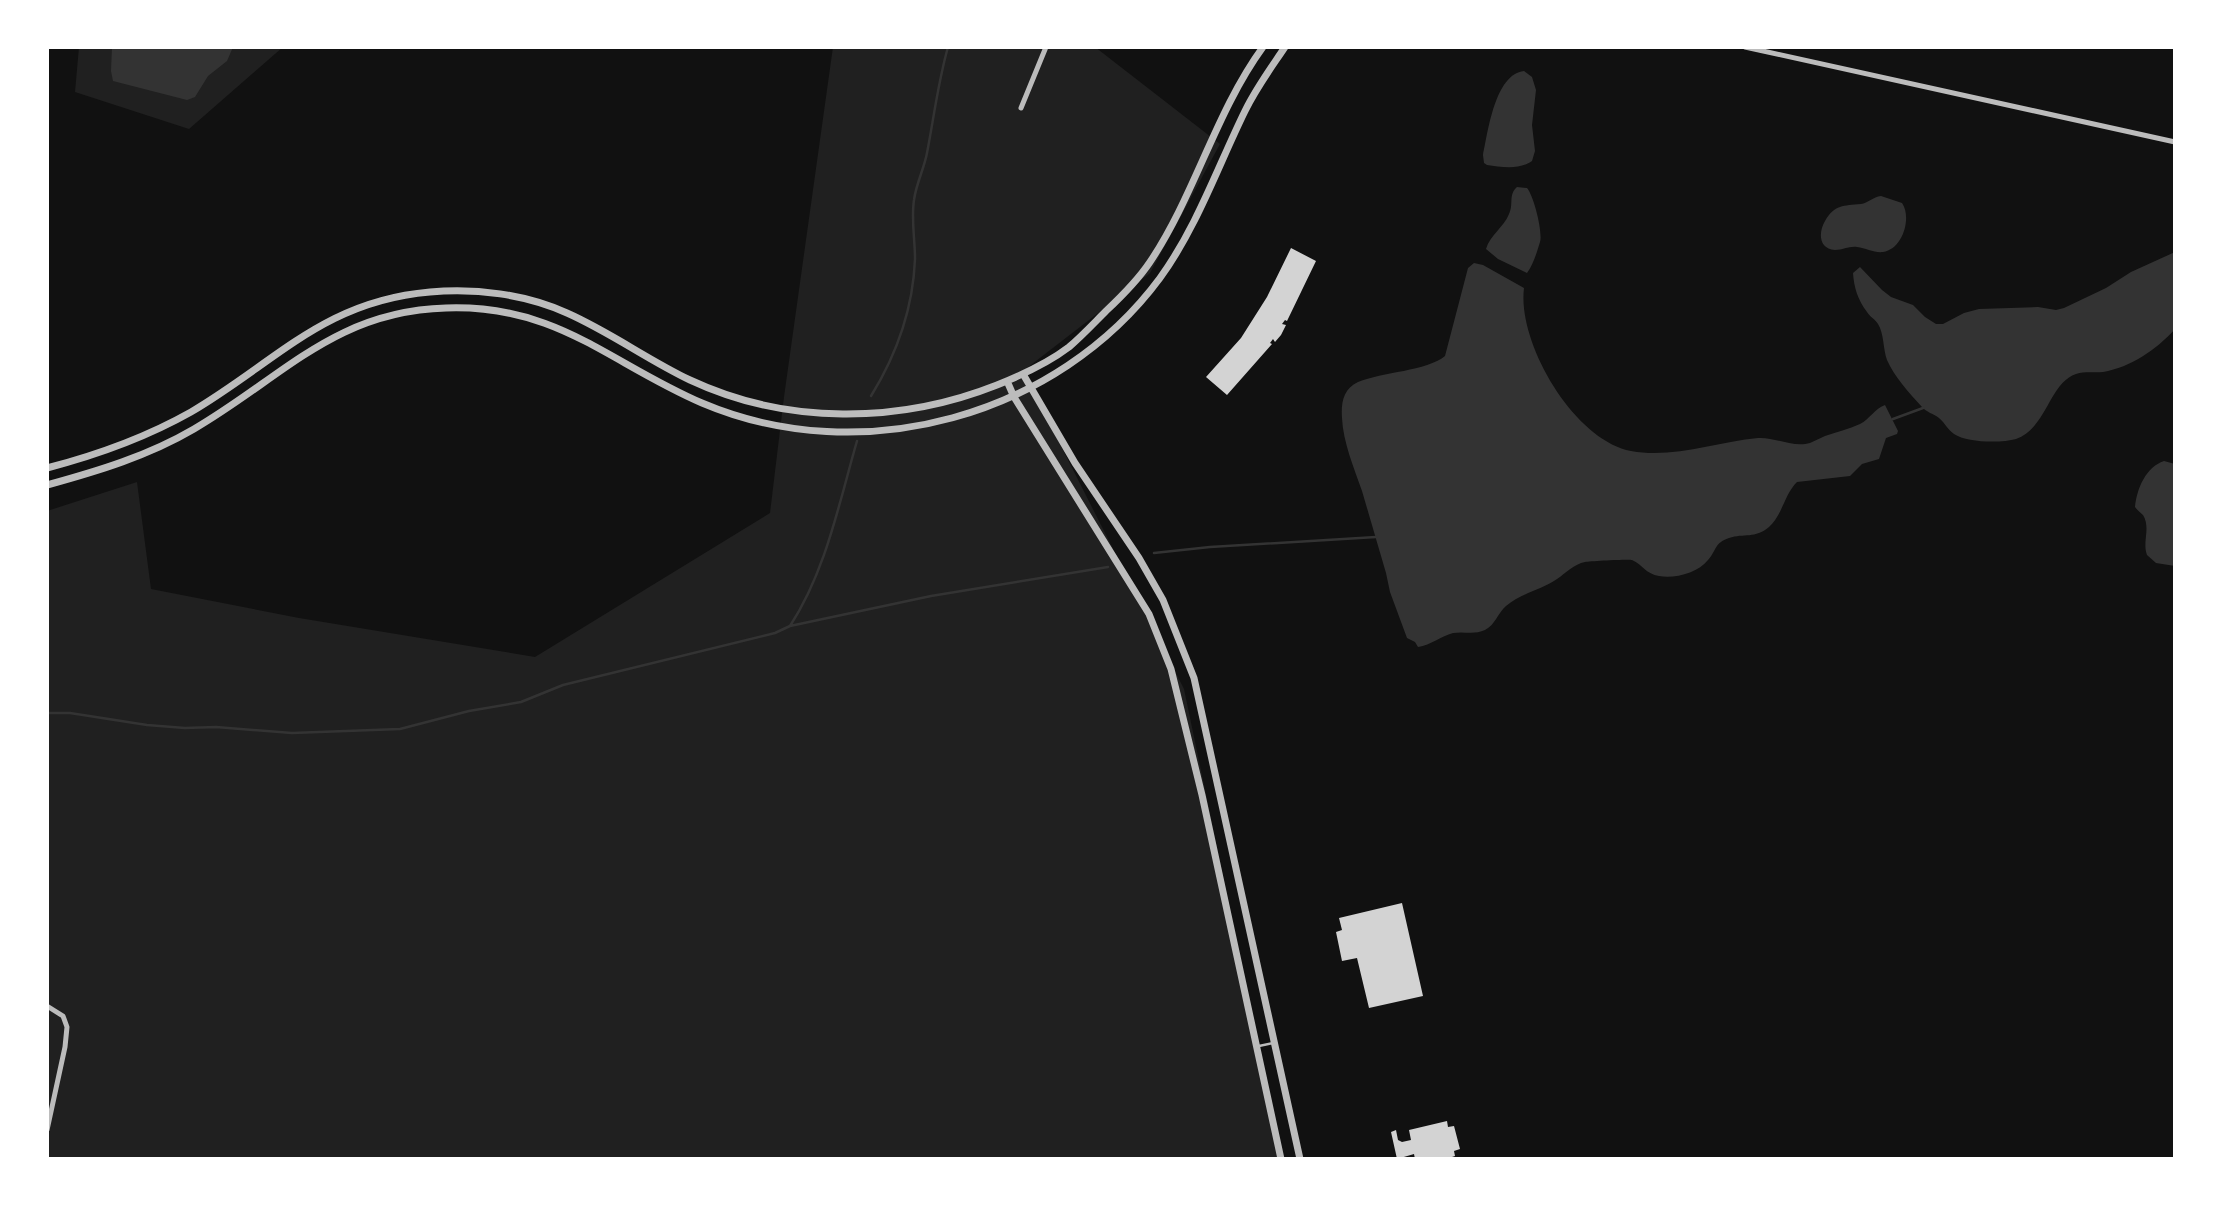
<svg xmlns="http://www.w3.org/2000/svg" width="2222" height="1206" viewBox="0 0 2222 1206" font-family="Roboto,sans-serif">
<rect width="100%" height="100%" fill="#111"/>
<!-- green -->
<path fill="#202020" d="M 79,47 L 283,47 L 189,129 L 75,92 Z
M 833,47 L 1095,47 L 1220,144 L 1150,273 L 1023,371 L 1184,689 L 1282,1159 L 47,1159 L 47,511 L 137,482 L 151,589 L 299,618 L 535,657 L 770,513 L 784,397 Z"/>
<!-- water -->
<path fill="#333" d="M 112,47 L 233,47 L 227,61 L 208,76 L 195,97 L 187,100 L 113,81 L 111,71 Z
M 1524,71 L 1532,77 L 1536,90 L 1532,125 L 1535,151 L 1532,161 C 1520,170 1501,167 1487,165 L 1484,163 L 1483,155 C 1488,132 1495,74 1524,71 Z
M 1517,187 L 1527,188 C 1534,196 1543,233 1540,242 C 1537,252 1533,265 1527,273 L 1498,259 L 1486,249 C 1490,235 1504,227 1509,214 C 1514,204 1508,195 1517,187 Z
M 1881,196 L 1902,203 C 1912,217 1903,249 1883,252 C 1874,253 1866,248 1857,247 C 1849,246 1843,250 1835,250 C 1819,249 1818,233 1825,221 C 1835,204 1843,206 1861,204 C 1868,203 1873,197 1881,196 Z
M 2175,252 L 2175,329 C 2156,350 2131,367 2103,372 C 2094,373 2085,371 2076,374 C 2049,383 2047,428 2016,439 C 2002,443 1967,443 1954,434 C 1948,430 1945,423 1939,418 C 1934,414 1926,412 1922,407 C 1909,393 1894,376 1887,360 C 1883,349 1884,333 1878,324 C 1875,319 1870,317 1867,312 C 1858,300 1854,288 1853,273 L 1860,267 L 1882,290 L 1891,297 L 1913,305 L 1925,317 L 1936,324 L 1943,324 L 1964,313 L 1979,309 L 2038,307 L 2056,310 L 2064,308 L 2106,288 L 2131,272 Z
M 1474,263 L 1483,265 L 1524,288 C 1517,343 1574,440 1631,451 C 1672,459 1716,442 1758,438 C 1775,437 1793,448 1810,443 C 1815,441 1820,438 1825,436 C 1836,432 1849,429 1860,424 C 1870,419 1874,409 1885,405 L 1898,431 L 1897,434 L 1886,438 L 1879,459 L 1862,464 L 1850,476 L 1797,482 C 1784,495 1783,514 1769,527 C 1755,539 1744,533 1729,538 C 1714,543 1717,550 1708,560 C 1698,573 1674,579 1659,576 C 1646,574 1643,565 1632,560 C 1630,559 1590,561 1585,562 C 1574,564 1566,573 1557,579 C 1541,590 1521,593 1506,606 C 1498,613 1495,625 1485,630 C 1474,635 1464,631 1453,633 C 1441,636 1431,645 1418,647 L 1415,642 L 1407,638 L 1390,592 L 1386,573 C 1378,546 1370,518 1362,491 C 1354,468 1343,442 1342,418 C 1341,403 1343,389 1358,382 C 1382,372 1427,371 1445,356 L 1468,268 Z
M 2164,461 L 2175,464 L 2175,566 L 2156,563 L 2147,555 C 2142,542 2151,528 2143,515 C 2140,512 2137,510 2135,507 C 2137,488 2146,467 2164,461 Z"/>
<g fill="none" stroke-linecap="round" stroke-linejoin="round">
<!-- stream -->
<path stroke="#333" stroke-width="2.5" d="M 871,396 C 897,354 913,309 915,259 C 915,239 911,219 914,200 C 916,184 924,169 927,153 C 934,117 938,82 948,47
M 1893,419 L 1923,408
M 1154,553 L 1210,547 L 1376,537
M 790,626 C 826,571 839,503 857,441
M 47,713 L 70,713 L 147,725 L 185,728 L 216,727 L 292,733 L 400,729 L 469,711 L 521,702 L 563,685 L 775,633 L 790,626 L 931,596 L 1108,567"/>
</g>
<!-- building -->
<path fill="#d3d3d3" d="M 1291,248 L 1316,261 L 1287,321 L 1285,320 L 1282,324 L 1286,325 L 1281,335 L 1275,342 L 1273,339 L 1270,343 L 1272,344 L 1227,395 L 1206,377 L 1241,338 L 1267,297 Z
M 1402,903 L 1423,996 L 1369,1008 L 1357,958 L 1342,961 L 1336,932 L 1342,930 L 1339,918 Z
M 1447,1121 L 1448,1127 L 1454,1126 L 1460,1149 L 1454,1151 L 1455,1156 L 1446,1159 L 1415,1159 L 1414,1154 L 1397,1159 L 1391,1132 L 1396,1130 L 1398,1140 L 1402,1142 L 1411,1140 L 1409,1130 Z"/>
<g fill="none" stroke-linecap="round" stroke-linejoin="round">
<!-- service -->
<path stroke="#bcbcbc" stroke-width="2.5" d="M 1259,1046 L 1273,1043"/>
<!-- minor -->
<path stroke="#bcbcbc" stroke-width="5" d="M 1745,47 L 2175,142
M 1021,108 L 1046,47
M 47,1006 L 63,1016 L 67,1027 L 65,1047 L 47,1130"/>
<!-- tertiary -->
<path stroke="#bcbcbc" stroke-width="7" d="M 1023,374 L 1075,463 L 1139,558 L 1163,600 L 1194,678 L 1300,1159
M 1007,381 L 1014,397 L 1149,614 L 1171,669 L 1202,795 L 1281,1159
M 47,468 C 97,455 145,438 191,412 C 276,362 324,301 430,292 C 476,288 525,294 567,313 C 610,332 648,360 690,380 C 786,425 899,424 997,385 C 1022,375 1048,363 1069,347 C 1082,336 1094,323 1106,311 C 1122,296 1138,280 1150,262 C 1195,195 1215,113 1263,47
M 47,485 C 98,471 148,456 194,429 C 283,377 335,311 446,308 C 557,304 609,363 702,403 C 862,471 1058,416 1160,278 C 1197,227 1218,166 1245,111 C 1256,88 1271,68 1285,47"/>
</g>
<!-- border -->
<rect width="2222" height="1206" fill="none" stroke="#ffffff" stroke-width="98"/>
</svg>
